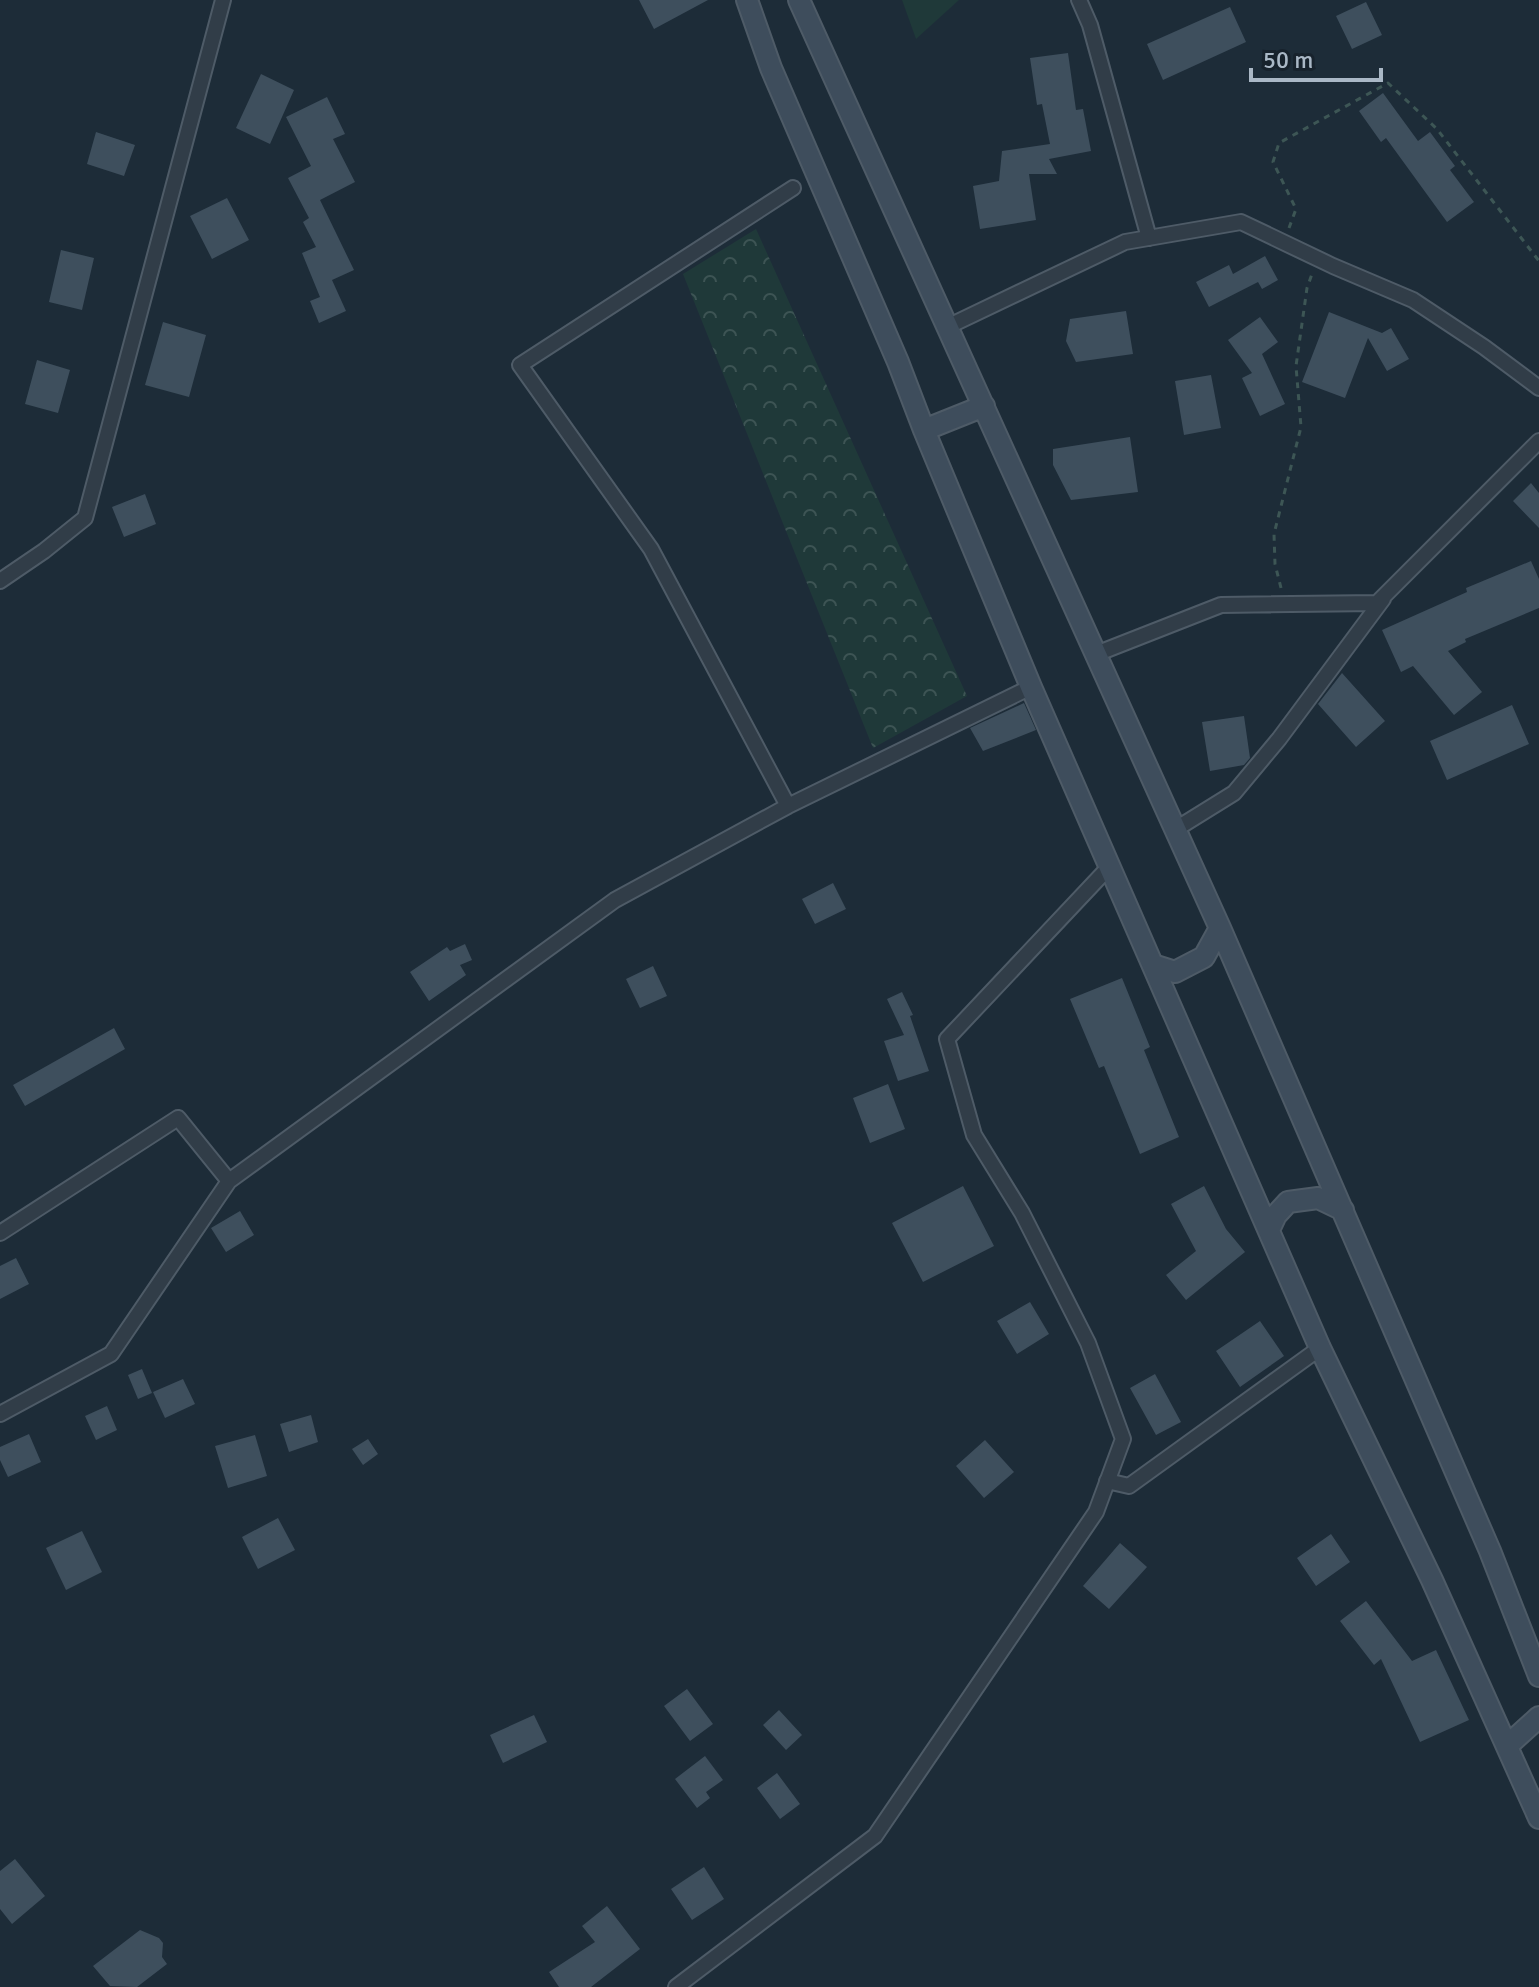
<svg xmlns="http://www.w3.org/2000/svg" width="1539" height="1987" viewBox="0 0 1539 1987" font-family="Signika,sans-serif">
<defs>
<pattern id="forest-crowns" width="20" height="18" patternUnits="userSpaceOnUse" patternTransform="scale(2)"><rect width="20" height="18" fill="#1f3939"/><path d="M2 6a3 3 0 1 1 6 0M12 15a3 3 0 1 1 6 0" fill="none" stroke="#3d5454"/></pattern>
</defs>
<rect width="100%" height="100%" fill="#1d2c38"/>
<!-- green -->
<path fill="#1f3939" d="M 902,0 L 959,0 L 916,39 Z"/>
<!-- forest -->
<path fill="url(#forest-crowns)" d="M 756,229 L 967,696 L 873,748 L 683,274 Z"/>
<!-- building -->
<path fill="#3e4f5d" d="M 639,0 L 708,0 L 654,29 Z
M 1366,2 L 1382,35 L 1352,49 L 1336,16 Z
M 1230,7 L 1246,42 L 1163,80 L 1147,44 Z
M 1068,53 L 1076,110 L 1083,109 L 1091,151 L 1049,159 L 1057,174 L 1029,174 L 1036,220 L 980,229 L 973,186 L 999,181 L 1002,151 L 1050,144 L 1042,104 L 1037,105 L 1030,58 Z
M 261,74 L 294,90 L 270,144 L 236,128 Z
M 1383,93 L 1418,141 L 1430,132 L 1455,166 L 1450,170 L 1474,202 L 1447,222 L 1386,138 L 1381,142 L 1359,111 Z
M 327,97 L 345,134 L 333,139 L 355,182 L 320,200 L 354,270 L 332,280 L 346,311 L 319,323 L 310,301 L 320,297 L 302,253 L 316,247 L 303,222 L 309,218 L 288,178 L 311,166 L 286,117 Z
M 96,132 L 135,145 L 124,176 L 87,164 Z
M 227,198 L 249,240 L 212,259 L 190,216 Z
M 61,250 L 94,258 L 82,310 L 49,302 Z
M 1265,256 L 1278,280 L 1262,289 L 1258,282 L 1209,307 L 1196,282 L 1229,265 L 1233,274 Z
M 1126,311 L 1133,354 L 1076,362 L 1066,341 L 1070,319 Z
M 1329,312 L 1382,333 L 1391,328 L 1409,359 L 1387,371 L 1368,338 L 1345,398 L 1302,382 Z
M 1260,317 L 1278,342 L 1262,354 L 1285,404 L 1260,416 L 1242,378 L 1252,373 L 1228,340 Z
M 163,322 L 206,335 L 189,397 L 145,385 Z
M 37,360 L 70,370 L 58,413 L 25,404 Z
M 1211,375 L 1221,428 L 1184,435 L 1175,381 Z
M 1130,437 L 1138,492 L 1071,500 L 1053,465 L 1053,449 Z
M 1531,483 L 1539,493 L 1539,528 L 1513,501 Z
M 145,494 L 156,524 L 124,537 L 112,507 Z
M 1531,561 L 1539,579 L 1539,608 L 1465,639 L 1466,642 L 1448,651 L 1482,692 L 1454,715 L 1413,666 L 1401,672 L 1382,630 L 1467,592 L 1466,588 Z
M 1342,673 L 1385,721 L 1356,747 L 1318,704 Z
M 1024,703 L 1036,730 L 983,751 L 970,728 Z
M 1512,705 L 1529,744 L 1447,780 L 1430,741 Z
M 1244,716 L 1250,758 L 1244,765 L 1210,771 L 1202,722 Z
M 833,883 L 846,909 L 815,924 L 802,899 Z
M 465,944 L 472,960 L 460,965 L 466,975 L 429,1001 L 410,972 L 447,947 L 450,951 Z
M 653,966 L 667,996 L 640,1008 L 626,979 Z
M 1122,978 L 1150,1047 L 1144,1050 L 1179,1137 L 1140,1154 L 1104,1066 L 1099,1068 L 1070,999 Z
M 902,992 L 913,1015 L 910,1016 L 929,1071 L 898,1081 L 884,1041 L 904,1035 L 887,999 Z
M 114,1028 L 125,1049 L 25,1106 L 13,1085 Z
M 888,1084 L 905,1129 L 870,1143 L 853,1098 Z
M 963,1186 L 994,1246 L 923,1282 L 892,1223 Z
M 1204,1186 L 1226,1229 L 1245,1252 L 1186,1300 L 1166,1275 L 1196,1251 L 1171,1204 Z
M 240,1211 L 254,1235 L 226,1252 L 211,1228 Z
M 16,1258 L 29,1284 L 0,1299 L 0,1266 Z
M 1030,1302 L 1049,1334 L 1017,1354 L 997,1321 Z
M 1260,1321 L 1284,1356 L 1240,1387 L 1216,1351 Z
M 142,1369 L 152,1393 L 138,1399 L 128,1375 Z
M 1155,1374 L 1181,1422 L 1156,1435 L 1130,1388 Z
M 183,1379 L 195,1404 L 165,1418 L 153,1392 Z
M 107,1406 L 117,1430 L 96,1440 L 85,1416 Z
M 311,1415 L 318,1442 L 289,1452 L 280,1424 Z
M 29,1434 L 41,1462 L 8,1477 L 0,1460 L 0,1447 Z
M 255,1435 L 267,1476 L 228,1488 L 215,1446 Z
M 368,1439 L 378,1454 L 363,1465 L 352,1449 Z
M 985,1440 L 1014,1472 L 984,1498 L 956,1466 Z
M 278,1518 L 295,1550 L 258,1569 L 242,1537 Z
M 82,1531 L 102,1572 L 66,1590 L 46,1548 Z
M 1331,1534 L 1350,1562 L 1316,1586 L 1297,1558 Z
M 1120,1543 L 1147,1567 L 1109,1609 L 1083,1586 Z
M 1366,1601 L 1412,1661 L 1436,1650 L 1469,1720 L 1420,1742 L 1381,1659 L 1374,1665 L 1340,1621 Z
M 687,1689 L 713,1724 L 690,1741 L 664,1706 Z
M 779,1710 L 802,1735 L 786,1750 L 763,1725 Z
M 534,1715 L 547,1742 L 503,1763 L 490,1735 Z
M 705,1756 L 723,1780 L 706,1792 L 710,1798 L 697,1808 L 675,1779 Z
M 777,1773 L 800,1804 L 780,1819 L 757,1788 Z
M 15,1859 L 45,1896 L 12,1924 L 0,1909 L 0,1871 Z
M 704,1867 L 724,1899 L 692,1920 L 671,1889 Z
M 607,1906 L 640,1949 L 591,1987 L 559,1987 L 549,1972 L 595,1942 L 582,1926 Z
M 140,1930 L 159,1938 L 163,1943 L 162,1957 L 167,1964 L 137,1987 L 110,1986 L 93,1966 Z"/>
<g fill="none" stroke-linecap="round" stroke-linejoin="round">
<defs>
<path id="minor" d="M 1079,0 L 1090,25 L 1149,238
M 947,327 L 1125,242 L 1241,222 L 1333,266 L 1413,300 L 1484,347 L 1539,388
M 0,581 L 44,551 L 85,518 L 223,0
M 1096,654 L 1221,605 L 1377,603 L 1539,441
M 788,806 L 651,549 L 520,365 L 793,188
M 1176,829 L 1234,793 L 1279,739 L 1383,599
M 0,1233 L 178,1118 L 229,1181
M 0,1414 L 111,1354 L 229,1181 L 615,900 L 788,806 L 1031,687
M 1107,1481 L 1129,1486 L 1320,1348
M 676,1987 L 875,1836 L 1096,1512 L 1123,1439 L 1088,1343 L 1022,1213 L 974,1135 L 947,1039 L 1111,865"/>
<path id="secondary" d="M 747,0 L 771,68 L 898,362 L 924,430 L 1031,687 L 1320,1348 L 1432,1580 L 1539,1818
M 799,0 L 1220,928 L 1490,1551 L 1539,1676
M 924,430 L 984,406
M 1153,965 L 1175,972 L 1204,957 L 1220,928
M 1269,1230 L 1276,1215 L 1288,1202 L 1318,1198 L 1343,1210
M 1507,1746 L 1539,1717"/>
</defs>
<!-- minor casing -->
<use href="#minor" stroke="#4e5b67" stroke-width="18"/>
<!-- secondary casing -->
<use href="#secondary" stroke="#4e5b67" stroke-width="24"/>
<!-- path -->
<path stroke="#3d5655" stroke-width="3" stroke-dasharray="6 6" stroke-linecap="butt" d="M 1289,228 L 1296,209 L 1273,162 L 1279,143 L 1388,83 L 1437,129 L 1539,261
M 1281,588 L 1275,564 L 1274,534 L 1301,427 L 1296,366 L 1307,288 L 1312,274"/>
<!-- minor -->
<use href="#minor" stroke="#313d48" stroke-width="14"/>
<!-- secondary -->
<use href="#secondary" stroke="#3e4d5c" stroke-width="20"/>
</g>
<!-- scale -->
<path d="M1251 68v12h130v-12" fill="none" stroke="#aab8c6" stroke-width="4"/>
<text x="1263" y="68" font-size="24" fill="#aab8c6" stroke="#17222c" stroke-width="6" paint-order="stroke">50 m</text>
</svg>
